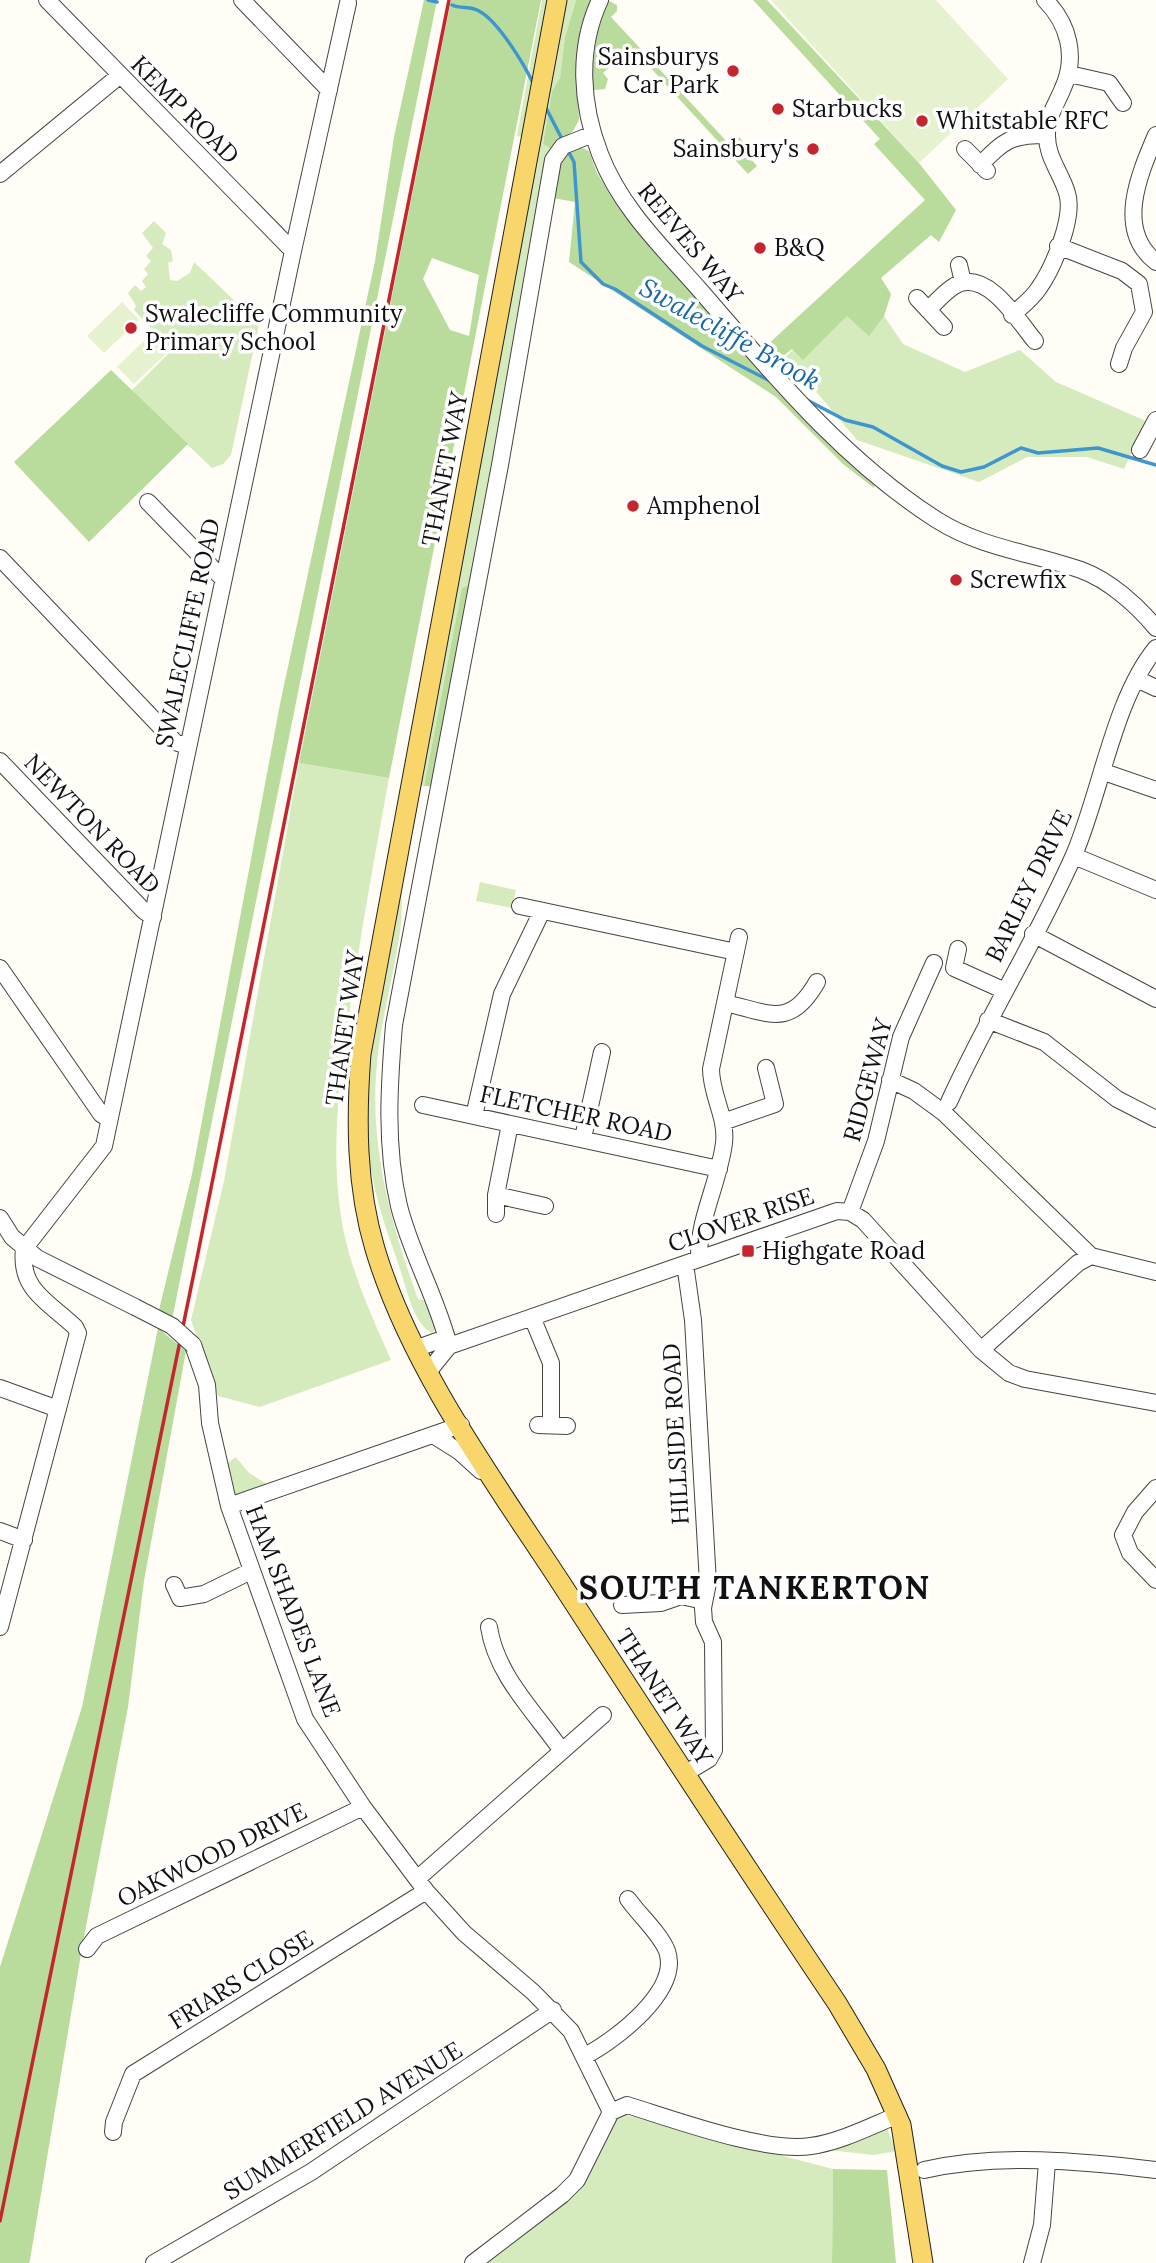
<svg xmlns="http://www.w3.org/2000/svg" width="1156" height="2263" viewBox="0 0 1156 2263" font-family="Lora,serif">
<rect width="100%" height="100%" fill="#fffdf5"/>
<!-- green -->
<path fill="#d5ebbd" d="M 542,0 L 550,0 L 521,137 L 517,136 Z
M 567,0 L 576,0 L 565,37 L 560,79 L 552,91 L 543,144 L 551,149 L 474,584 L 462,589 L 424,786 L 421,785 Z
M 154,221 L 166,233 L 162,244 L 171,250 L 173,261 L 168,263 L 170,280 L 177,281 L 190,273 L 194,262 L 259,324 L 231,455 L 223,464 L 212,468 L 131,391 L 172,350 L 134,310 L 136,306 L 128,293 L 135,285 L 141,291 L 146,287 L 142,281 L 148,274 L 144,269 L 151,261 L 146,256 L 153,248 L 142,233 Z
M 881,279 L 891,294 L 884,316 L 903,344 L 965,372 L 1020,350 L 1056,382 L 1146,421 L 1124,469 L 1087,457 L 1027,457 L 979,482 L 857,440 L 786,356 Z
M 299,763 L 389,778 C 375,855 361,931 350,1008 C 340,1074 331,1143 340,1209 C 346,1261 370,1312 391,1360 L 260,1407 L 218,1396 L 191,1320 L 224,1181 Z
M 401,873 C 401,892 403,913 400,932 C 393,980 379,1026 376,1075 C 371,1152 392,1227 418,1299 L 428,1301 L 437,1328 L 432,1333 C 413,1323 407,1290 401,1272 C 391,1242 379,1211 373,1180 C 351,1081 384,971 401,873 Z
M 480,882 L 516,890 L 512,908 L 476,901 Z
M 236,1457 L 248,1472 L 268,1485 L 236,1497 L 224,1465 Z
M 626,2115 L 833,2169 L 832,2263 L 481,2263 L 586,2177 L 615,2119 Z
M 884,2120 L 896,2151 L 874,2155 L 801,2147 Z"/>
<!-- forest -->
<path fill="#b9dc9c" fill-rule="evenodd" d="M 424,0 L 437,0 L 172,1320 L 158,1314 L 192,1174 L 280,704 L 375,261 L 394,137 Z
M 451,0 L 541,0 L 389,778 L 299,763 ZM 432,258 L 479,275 L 469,336 L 450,330 L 423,279 Z
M 576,0 L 590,0 L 577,60 L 579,120 L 573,131 L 551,149 L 543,144 L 552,91 L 560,78 L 565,37 Z
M 607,0 L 617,5 L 617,11 L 611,17 L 730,145 L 739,137 L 746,145 L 744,151 L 757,166 L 748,174 L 637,53 L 632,56 L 627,51 L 603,73 L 608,79 L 605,89 L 594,90 L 590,86 L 597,32 Z
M 753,0 L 767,0 L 919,163 L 956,210 L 939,242 L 931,235 L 881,278 L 891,294 L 884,316 L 869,336 L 847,316 L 803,360 L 792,349 L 777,361 L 765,347 L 925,200 L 874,144 L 880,139 Z
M 580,147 L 589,151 L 597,173 L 615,201 L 671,270 L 875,483 L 874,488 L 843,464 L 776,397 L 569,262 L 575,202 L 553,198 L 559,157 L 563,152 Z
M 111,370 L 188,444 L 89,542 L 14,462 Z
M 474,584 L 437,787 L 424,786 L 462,588 Z
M 158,1328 L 186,1351 L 144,1581 L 128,1707 L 83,1942 L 30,2260 L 29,2263 L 0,2263 L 0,1967 L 82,1707 Z
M 833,2169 L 887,2170 L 896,2263 L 832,2263 Z"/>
<!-- pitch -->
<path fill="#e6f2cf" d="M 771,0 L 936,0 L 1008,79 L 919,163 Z
M 122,302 L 139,320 L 104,353 L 87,336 Z
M 152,333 L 169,351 L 134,384 L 117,367 Z"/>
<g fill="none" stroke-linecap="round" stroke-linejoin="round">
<!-- stream -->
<path stroke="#3f96cf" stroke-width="3.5" d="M 428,0 L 437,2
M 452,5 C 461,9 471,6 479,11 C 498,21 524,64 533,83
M 545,106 L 562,139
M 567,149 L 574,162 L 581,262 L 603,284 L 615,289 L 702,346 L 772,382
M 807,400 L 845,420 L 873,427 L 942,466 L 961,472 L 984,467 L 1021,448 L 1038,453 L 1098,448 L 1156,465"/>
<defs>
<path id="minor" d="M 47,0 L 293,251
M 242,0 L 329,90
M 600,0 C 577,49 581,105 600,154 C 620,207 662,247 699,289 C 771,372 843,460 937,520 C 981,548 1033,553 1081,570 C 1109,580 1138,606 1156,628
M 1069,74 L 1109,83 L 1123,103
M 1156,135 C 1139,175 1115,230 1156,262
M 965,149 L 987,171
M 980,165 C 1005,140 1010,135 1046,135
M 0,174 L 119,76
M 1058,246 L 1122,271 L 1139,284 L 1144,312 L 1124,348 L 1119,364
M 959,265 L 963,282
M 917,298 L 944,327
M 928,310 C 937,301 947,289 958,284 C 989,271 1019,322 1035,341
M 1012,315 C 1021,307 1032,299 1039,288 C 1053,268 1075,217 1067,193 C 1061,172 1046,157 1047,133 C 1047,117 1057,103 1063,88 C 1077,57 1069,24 1045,0
M 1140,450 L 1156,420
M 148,502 L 223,579
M 0,558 L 175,742 L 187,746
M 1137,679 L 1156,688
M 0,761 L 144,911 L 153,917
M 1104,772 L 1156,790
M 1074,856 L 1156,890
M 520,906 L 736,952
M 1033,934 L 1156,999
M 958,949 L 954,968 L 1003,990
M 0,968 L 101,1114 L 109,1119
M 725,1003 C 770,1013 790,1029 817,982
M 988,1020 L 1044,1042 L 1117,1099 L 1156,1119
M 890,1080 L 914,1091 L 944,1113 L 1091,1256
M 949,1102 C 987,1018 1037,939 1074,855 C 1101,792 1114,699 1156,648
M 423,1105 L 719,1169
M 474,1116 L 502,994 L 542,911
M 723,1122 L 775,1104 L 766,1068
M 583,1138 L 602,1052
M 496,1195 L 545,1206
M 850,1212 L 876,1141 L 901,1037 L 934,963
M 496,1214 L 496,1195 L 510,1124
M 0,1218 L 12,1237 L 37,1258 L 135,1307
M 24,1249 L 104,1146 L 293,251 L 348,3
M 699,1259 C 698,1218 719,1183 724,1143 C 727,1117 711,1095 711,1069 L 739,937
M 532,1317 L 551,1363 L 551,1425
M 193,1345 L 207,1385 L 210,1423 L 229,1506 L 305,1719 L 363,1807 L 426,1891 L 464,1933 L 533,1992 L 571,2031 L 611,2112
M 449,1346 C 437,1298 411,1254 399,1206 C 385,1146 389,1085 394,1025 L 500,465 L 553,160 L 563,146 L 593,134
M 415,1349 L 437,1341 L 449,1346
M 981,1350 L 1078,1263 L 1091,1256 L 1156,1272
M 428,1372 L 449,1346 L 837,1211 L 850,1212 L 863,1220 L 981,1350 L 1009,1373 L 1025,1379 L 1156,1403
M 0,1388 L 58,1409
M 538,1425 L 567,1426
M 433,1435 L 460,1452 L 481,1471
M 1156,1488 L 1135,1512 L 1123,1535 L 1130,1553 L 1156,1580
M 229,1506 L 461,1425
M 0,1531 L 24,1540
M 174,1585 L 180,1598 L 204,1594 L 251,1571
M 622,1605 L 661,1603 L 681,1596 L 704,1601
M 0,1627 L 78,1333 L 75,1327 C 49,1302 19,1290 24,1249
M 489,1627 C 496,1675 535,1712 562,1751
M 684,1774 L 709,1759 L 714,1750 L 713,1642 L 704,1622 L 703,1608 L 708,1583 L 693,1320 L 685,1264
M 417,1879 L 603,1715
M 87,1949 L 97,1936 L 363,1807
M 585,2056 C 615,2040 681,1991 667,1951 C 660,1933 639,1915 628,1899
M 113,2132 L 114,2122 L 133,2074 L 426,1891
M 924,2170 C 999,2153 1081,2161 1156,2170
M 154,2263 L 311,2172 L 553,2010
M 473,2263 L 562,2195 L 577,2180 L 611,2112 L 627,2105 C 673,2119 765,2153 811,2146 C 840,2142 871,2126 898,2115
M 1032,2263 L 1042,2225 L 1047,2162"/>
<path id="major" d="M 557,0 L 361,1054 C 356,1119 356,1186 375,1249 C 410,1366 492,1478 559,1580 C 651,1722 743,1863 837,2003 L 876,2069 L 901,2125 L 923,2263"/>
</defs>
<!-- minor casing -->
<use href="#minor" stroke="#444" stroke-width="18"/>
<!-- major casing -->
<use href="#major" stroke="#222" stroke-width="21"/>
<!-- minor -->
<use href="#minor" stroke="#fff" stroke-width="16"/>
<!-- major -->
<use href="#major" stroke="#f9d66b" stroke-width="19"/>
<!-- rail -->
<path stroke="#c4262e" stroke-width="3.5" d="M 0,2221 L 197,1258 L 449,0"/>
<defs>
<path id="minor-bridge" d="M 135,1307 L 172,1326 L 193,1345"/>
</defs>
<!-- minor-bridge casing -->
<use href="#minor-bridge" stroke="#444" stroke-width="18" stroke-linecap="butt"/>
<!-- minor-bridge -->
<use href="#minor-bridge" stroke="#fff" stroke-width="16"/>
</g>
<!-- markers -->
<g fill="#c4262e" stroke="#fff" stroke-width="2.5">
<circle cx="733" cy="71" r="7"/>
<circle cx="778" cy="109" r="7"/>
<circle cx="922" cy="121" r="7"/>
<circle cx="813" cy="149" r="7"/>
<circle cx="760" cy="248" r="7"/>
<circle cx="131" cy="328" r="7"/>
<circle cx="633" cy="506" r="7"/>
<circle cx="956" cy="580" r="7"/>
<rect x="741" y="1244" width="14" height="14" rx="3.5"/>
</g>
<g text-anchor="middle" stroke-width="7" stroke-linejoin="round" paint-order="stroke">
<!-- poi labels -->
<g font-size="24" fill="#111" stroke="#fff" text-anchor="start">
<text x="719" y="65" text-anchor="end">Sainsburys<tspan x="719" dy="28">Car Park</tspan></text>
<text x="792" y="117">Starbucks</text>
<text x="936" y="129">Whitstable RFC</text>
<text x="799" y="157" text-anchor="end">Sainsbury's</text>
<text x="774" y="256">B&amp;Q</text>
<text x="145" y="322">Swalecliffe Community<tspan x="145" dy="28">Primary School</tspan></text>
<text x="647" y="514">Amphenol</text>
<text x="970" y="588">Screwfix</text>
<text x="762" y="1259">Highgate Road</text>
</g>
<!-- street labels -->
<g font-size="24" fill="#111" stroke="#fff">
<text transform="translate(185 110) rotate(45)" y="8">KEMP ROAD</text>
<text transform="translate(690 243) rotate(50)" y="8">REEVES WAY</text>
<text transform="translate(445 469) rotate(-79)" y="8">THANET WAY</text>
<text transform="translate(188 633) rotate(-78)" y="8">SWALECLIFFE ROAD</text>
<text transform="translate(92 824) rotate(46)" y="8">NEWTON ROAD</text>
<text transform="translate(1029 886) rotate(-64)" y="8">BARLEY DRIVE</text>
<text transform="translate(345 1028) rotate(-82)" y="8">THANET WAY</text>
<text transform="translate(868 1080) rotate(-75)" y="8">RIDGEWAY</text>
<text transform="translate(576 1114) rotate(12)" y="8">FLETCHER ROAD</text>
<text transform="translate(741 1220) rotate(-19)" y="8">CLOVER RISE</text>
<text transform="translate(676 1434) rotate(-93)" y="8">HILLSIDE ROAD</text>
<text transform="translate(293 1611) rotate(69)" y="8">HAM SHADES LANE</text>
<text transform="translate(664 1697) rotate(57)" y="8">THANET WAY</text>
<text transform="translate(212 1855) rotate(-26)" y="8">OAKWOOD DRIVE</text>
<text transform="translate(241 1980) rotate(-32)" y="8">FRIARS CLOSE</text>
<text transform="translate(343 2121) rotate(-32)" y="8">SUMMERFIELD AVENUE</text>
</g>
<!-- water labels -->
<g font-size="26" font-style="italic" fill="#1768a6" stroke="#fff">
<text transform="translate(730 334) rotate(29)" y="9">Swalecliffe Brook</text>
</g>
<!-- district labels -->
<g font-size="32" font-weight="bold" letter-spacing="2" fill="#111" stroke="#fff">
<text x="755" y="1599">SOUTH TANKERTON</text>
</g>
</g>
</svg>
